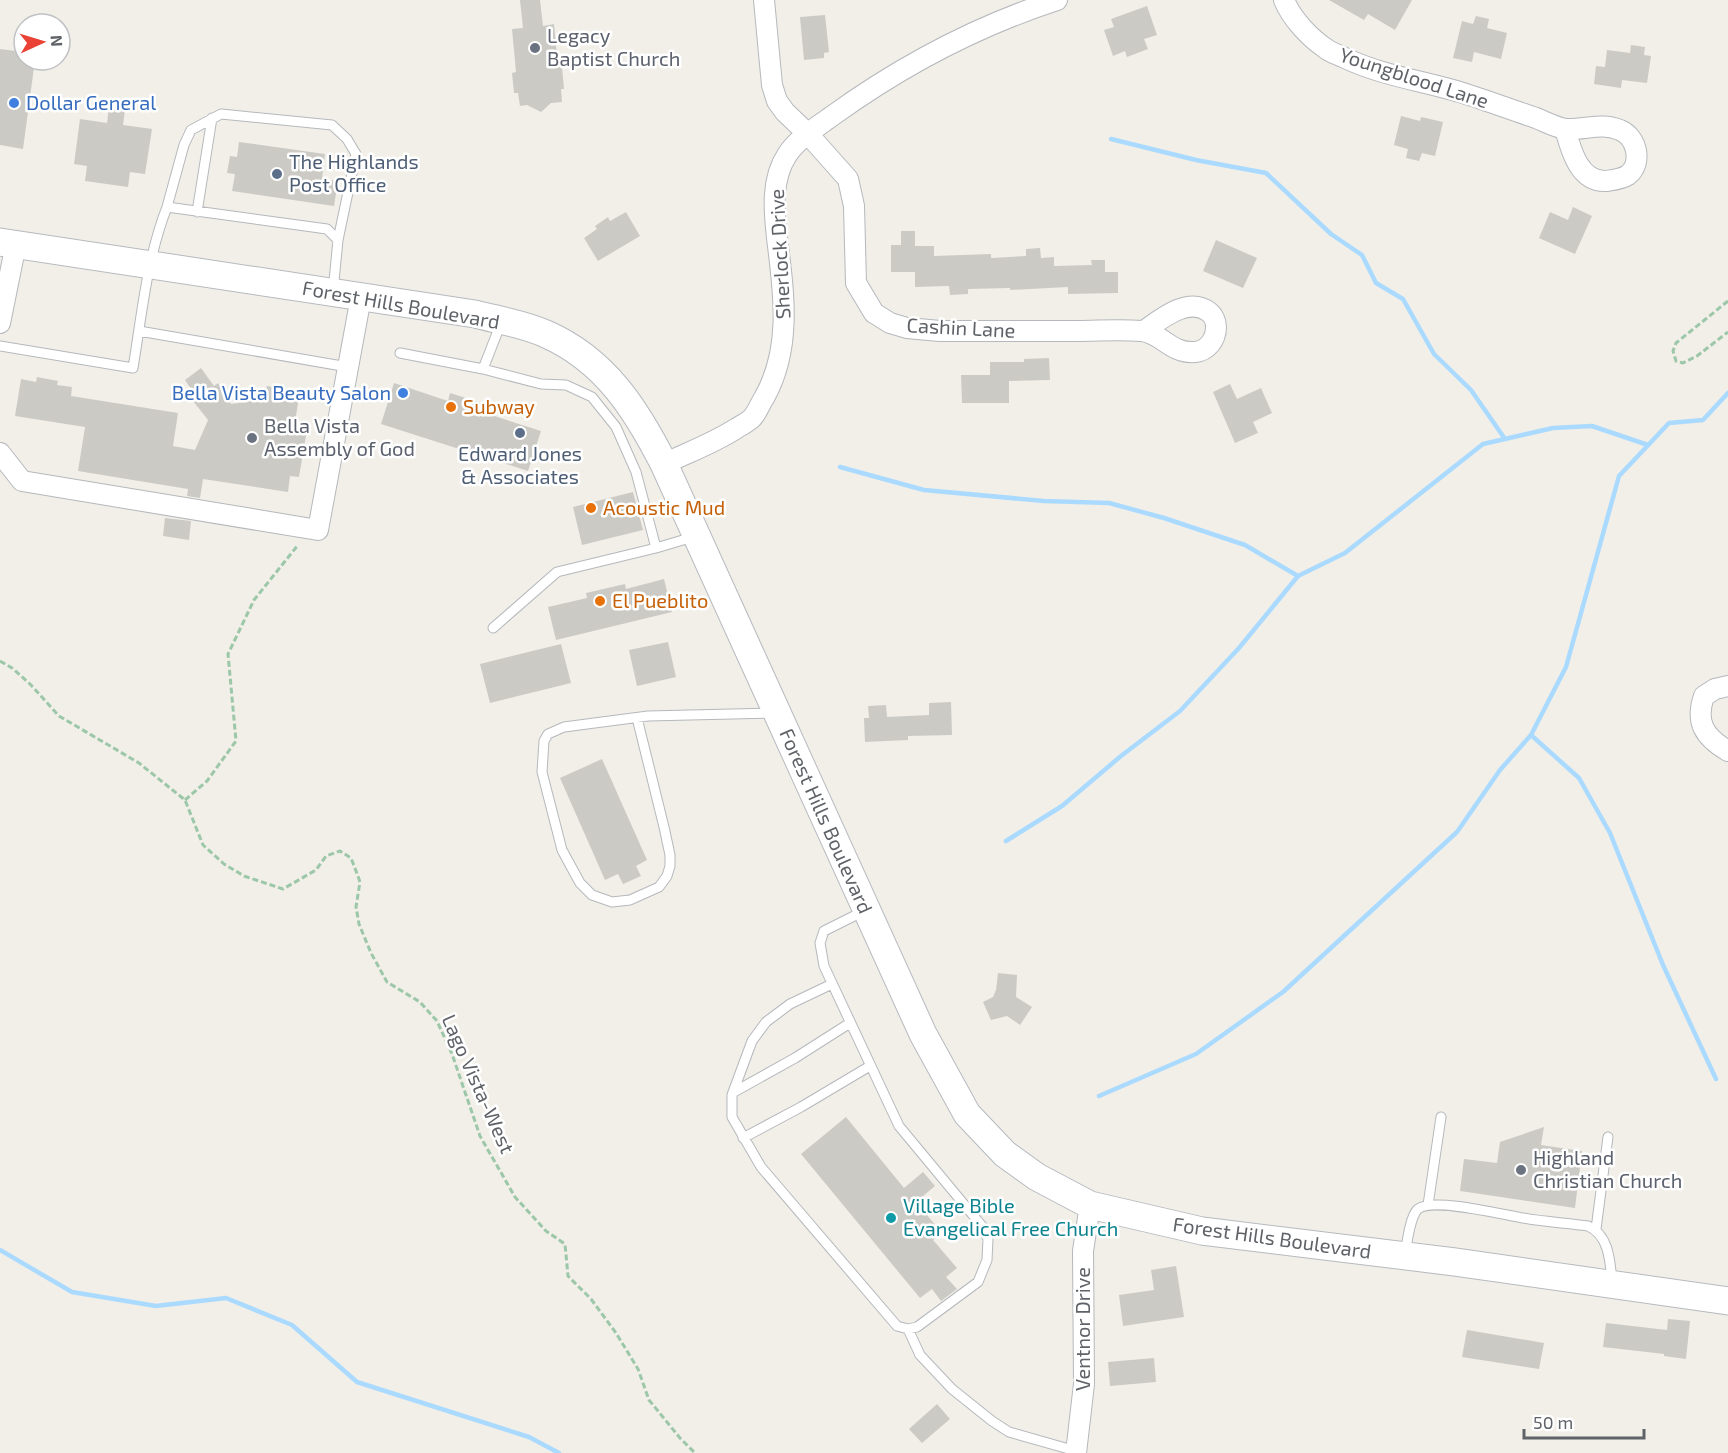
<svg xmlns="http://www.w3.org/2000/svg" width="1728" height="1453" viewBox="0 0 1728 1453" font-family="'Exo 2',sans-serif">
<rect width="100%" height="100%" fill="#f1efe8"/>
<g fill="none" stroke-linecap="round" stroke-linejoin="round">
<!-- stream -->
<path stroke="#aadaff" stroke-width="4.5" d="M 1111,139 L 1196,160 L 1266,173 L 1331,234 L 1362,255 L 1376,283 L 1403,299 L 1434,354 L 1471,390 L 1505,439
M 840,467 L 924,490 L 1044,501 L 1109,503 L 1164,518 L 1245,545 L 1298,576
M 1531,735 L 1579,778 L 1610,833 L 1663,965 L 1716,1079
M 1006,841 L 1062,806 L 1121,756 L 1180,711 L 1239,648 L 1298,576 L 1345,553 L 1483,444 L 1553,428 L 1592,426 L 1648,445
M 1099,1096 L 1196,1054 L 1283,992 L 1457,832 L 1500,770 L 1531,735 L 1566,667 L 1619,476 L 1669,423 L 1703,420 L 1728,393
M 0,1250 L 72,1292 L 156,1306 L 226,1298 L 292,1325 L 357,1382 L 529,1437 L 559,1453"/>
</g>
<!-- building -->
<path fill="#cccac5" d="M 520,0 L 540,0 L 543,26 L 554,24 L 558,67 L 562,67 L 564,89 L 561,89 L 562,102 L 551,103 L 541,112 L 527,105 L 520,106 L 518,93 L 514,93 L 512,73 L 516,72 L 512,29 L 523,28 Z
M 1329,0 L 1412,0 L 1395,30 L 1368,14 L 1364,20 Z
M 1147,6 L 1157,35 L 1144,39 L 1148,49 L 1127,57 L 1125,51 L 1113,56 L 1104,30 L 1114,27 L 1111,19 Z
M 825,15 L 829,52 L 824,53 L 824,58 L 804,60 L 800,17 Z
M 1476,16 L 1489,19 L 1487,28 L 1507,33 L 1501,59 L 1474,52 L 1472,62 L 1453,58 L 1462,21 L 1473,24 Z
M 1631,45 L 1645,47 L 1644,55 L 1651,56 L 1647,83 L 1622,80 L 1621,88 L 1594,84 L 1596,66 L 1605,67 L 1607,50 L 1630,53 Z
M 0,49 L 24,52 L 24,60 L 35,60 L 23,149 L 0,145 Z
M 109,107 L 125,110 L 123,125 L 152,129 L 145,174 L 130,172 L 128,187 L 85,181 L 87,166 L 74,164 L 80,119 L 107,123 Z
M 1401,116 L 1420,121 L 1421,117 L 1443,122 L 1435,156 L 1422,153 L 1419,161 L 1406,158 L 1408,149 L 1394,145 Z
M 239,142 L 325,154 L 322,179 L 338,181 L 334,206 L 232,191 L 235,174 L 227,173 L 230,156 L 237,157 Z
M 1573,207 L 1592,216 L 1575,254 L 1539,238 L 1550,212 L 1568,220 Z
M 626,212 L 640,236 L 598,261 L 584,238 L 597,229 L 595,226 L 608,217 L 610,221 Z
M 901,231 L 915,231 L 915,246 L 934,246 L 934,256 L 991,254 L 991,258 L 1026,256 L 1026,249 L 1040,248 L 1041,258 L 1054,257 L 1054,266 L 1092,265 L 1091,260 L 1105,260 L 1105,272 L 1118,272 L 1118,293 L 1068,294 L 1068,287 L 1010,290 L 1010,288 L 968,289 L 968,294 L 950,295 L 949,286 L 915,287 L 915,272 L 891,272 L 891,245 L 901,245 Z
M 1216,240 L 1257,258 L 1243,288 L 1203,271 Z
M 1049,358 L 1050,380 L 1009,381 L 1009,403 L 962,403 L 961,375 L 990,375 L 990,362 L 1024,362 L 1024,359 Z
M 201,368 L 214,386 L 218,383 L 231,404 L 264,399 L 267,386 L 300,391 L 295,422 L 308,424 L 299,477 L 290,476 L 288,492 L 203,479 L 200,498 L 187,496 L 188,489 L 78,471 L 85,427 L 15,416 L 21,379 L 36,382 L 37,377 L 58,381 L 57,385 L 72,387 L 71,396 L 178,413 L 173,446 L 195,450 L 208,420 L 193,401 L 197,398 L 185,380 Z
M 394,383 L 448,401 L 450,393 L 488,405 L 485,413 L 541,431 L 528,471 L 381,424 Z
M 1230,384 L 1237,399 L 1261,388 L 1272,413 L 1253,422 L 1258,433 L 1235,443 L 1213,392 Z
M 633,492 L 643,530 L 582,545 L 573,507 Z
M 165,518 L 191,521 L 189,540 L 163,536 Z
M 664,579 L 672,612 L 556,640 L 548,607 L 587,598 L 586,593 L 625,584 L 626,589 Z
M 668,642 L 676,677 L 637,686 L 629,650 Z
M 561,644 L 571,683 L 490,703 L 480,664 Z
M 951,702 L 952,735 L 908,736 L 908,740 L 865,742 L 864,718 L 869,718 L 868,706 L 886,705 L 887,717 L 929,715 L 929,703 Z
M 602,759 L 647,860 L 636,866 L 641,876 L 623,884 L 618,874 L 605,880 L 560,778 Z
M 998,973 L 1017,975 L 1016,997 L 1032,1007 L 1020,1025 L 1007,1016 L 991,1020 L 983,1002 L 993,997 L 996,990 Z
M 846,1117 L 904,1188 L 923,1172 L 935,1186 L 916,1202 L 942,1233 L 933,1240 L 957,1268 L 946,1277 L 957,1289 L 941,1301 L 932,1289 L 920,1298 L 801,1154 Z
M 1544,1127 L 1541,1145 L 1582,1151 L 1575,1208 L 1460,1191 L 1464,1159 L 1497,1163 L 1500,1142 Z
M 1176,1266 L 1184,1317 L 1123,1326 L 1119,1295 L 1154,1290 L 1151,1270 Z
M 1668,1319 L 1690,1321 L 1686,1359 L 1664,1356 L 1664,1354 L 1603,1347 L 1606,1323 L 1667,1330 Z
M 1467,1330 L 1544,1343 L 1539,1369 L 1462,1357 Z
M 1154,1358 L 1156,1382 L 1110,1386 L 1108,1362 Z
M 937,1404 L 950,1419 L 922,1443 L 909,1429 Z"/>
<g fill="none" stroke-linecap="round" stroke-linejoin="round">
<defs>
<path id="service" d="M 167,207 L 184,145 L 191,130 L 221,114 L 332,125 L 347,139 L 356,154 L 338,240
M 197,212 L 212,118
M 139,331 L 348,367
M 0,346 L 133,368 C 142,313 147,258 167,207 L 327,229 L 338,240 L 333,291
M 400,353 L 483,369 L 501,323
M 483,369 L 541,384 L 566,385 L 592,397 L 616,427 L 636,472 L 656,548 L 693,537
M 493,628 L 557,572 L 656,548
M 637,718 L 664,827 L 670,855 L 670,866 L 667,876 L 659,887 L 630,900 L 612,902 L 592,895 L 580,883 L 562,850 L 542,772 L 544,741 L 548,734 L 564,727 L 648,716 L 775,713
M 832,984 L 790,1004 L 766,1022 L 752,1041 L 732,1095 L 732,1117 L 761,1167 L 897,1326 L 908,1329 L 917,1327 L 978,1282 L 987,1260 L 988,1239 L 982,1226 L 899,1126 L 824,966 L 820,943 L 824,931 L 864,911
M 734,1092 L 795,1058 L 850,1023
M 743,1138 L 801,1107 L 870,1066
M 1428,1205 L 1441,1117
M 1596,1229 L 1608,1137
M 1405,1254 C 1407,1243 1410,1216 1418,1209 C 1433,1197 1504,1215 1523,1218 C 1545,1222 1567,1223 1588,1226 C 1609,1235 1610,1261 1612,1281
M 908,1329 L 920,1355 L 952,1389 L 992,1421 L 1009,1432 L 1076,1451"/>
<path id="minor" d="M 764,0 L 772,85 L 777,101 L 785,112 L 808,134 L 848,179 L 854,206 L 856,283 L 874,313 L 890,323 L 907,328 L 940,331 C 986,331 1031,331 1077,331 C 1098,331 1120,329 1141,331 C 1161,332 1170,354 1195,352 C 1207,351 1216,340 1216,327 C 1216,321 1213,315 1209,312 C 1188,296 1161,319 1144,331
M 1284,0 C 1292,19 1309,37 1325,48 C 1331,53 1339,55 1345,58 C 1383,76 1424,81 1463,93 C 1488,101 1512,110 1536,118 C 1546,122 1557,128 1566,129 C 1585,130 1602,122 1620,130 C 1637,137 1643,163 1628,175 C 1622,179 1613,180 1606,181 C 1579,182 1571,150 1565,129
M 0,323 L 16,244
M 0,453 L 22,481 L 318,530 L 361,297
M 664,464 C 689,452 714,443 737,428 C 742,425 748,422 752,418 C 757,413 760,404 764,398 C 792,349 784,293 777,238 C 774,211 771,179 787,155 C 797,139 817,127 832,116 C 900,67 977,26 1057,0
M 1728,686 L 1715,689 L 1704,696 C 1695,722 1704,737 1728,751
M 1076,1453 L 1084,1384 L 1083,1251 L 1090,1205"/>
<path id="secondary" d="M 0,242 L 475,314 C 498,320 524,324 546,334 C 605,360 636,409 664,464 L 923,1034 L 967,1114 L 1005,1154 L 1037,1177 L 1090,1205 L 1202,1231 L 1455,1262 L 1728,1301"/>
</defs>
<!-- service casing -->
<use href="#service" stroke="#b5b8bc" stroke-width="11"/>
<!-- minor casing -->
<use href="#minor" stroke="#b5b8bc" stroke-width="22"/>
<!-- secondary casing -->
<use href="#secondary" stroke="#b6babf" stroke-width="29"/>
<!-- path -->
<path stroke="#9cc7a9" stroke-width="3" stroke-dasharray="6 3" stroke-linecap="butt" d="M 1728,301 L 1676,343 L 1673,351 L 1676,361 L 1683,363 L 1697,356 L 1728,332
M 0,661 L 12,668 L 31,685 L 59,716 L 139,763 L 185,800 L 203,845 L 224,864 L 244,876 L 283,889 L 316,870 L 326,856 L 340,851 L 351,858 L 356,871 L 360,882 L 356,907 L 359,924 L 371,953 L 387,982 L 420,1002 L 437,1021 L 452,1054 L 480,1136 L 515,1197 L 546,1231 L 565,1244 L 568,1276 L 591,1299 L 616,1333 L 638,1369 L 649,1400 L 680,1438 L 695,1453
M 185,800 L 207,781 L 236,741 L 228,654 L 254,600 L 298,545"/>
<!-- service -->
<use href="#service" stroke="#fff" stroke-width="9"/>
<!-- minor -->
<use href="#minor" stroke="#fff" stroke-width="20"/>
<!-- secondary -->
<use href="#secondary" stroke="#fff" stroke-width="27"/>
</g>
<!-- markers -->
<g fill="#6b7280" stroke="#fff" stroke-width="2">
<circle cx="535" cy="48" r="6"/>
<circle cx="252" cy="438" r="6"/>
<circle cx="1521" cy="1170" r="6"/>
</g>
<g fill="#3f7fe0" stroke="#fff" stroke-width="2">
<circle cx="14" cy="103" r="6"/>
<circle cx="403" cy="393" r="6"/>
</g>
<g fill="#5c6f8a" stroke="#fff" stroke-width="2">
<circle cx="277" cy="174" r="6"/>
<circle cx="520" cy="433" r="6"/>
</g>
<g fill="#e8710a" stroke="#fff" stroke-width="2">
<circle cx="451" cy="407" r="6"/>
<circle cx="591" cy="508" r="6"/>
<circle cx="600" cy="601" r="6"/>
</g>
<circle fill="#0f9aa8" stroke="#fff" stroke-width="2" cx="891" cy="1218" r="6"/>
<g text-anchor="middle" stroke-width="5" stroke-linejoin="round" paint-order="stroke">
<!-- worship labels -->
<g font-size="20" fill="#5b616d" stroke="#fff" text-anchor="start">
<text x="547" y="43">Legacy<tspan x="547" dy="23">Baptist Church</tspan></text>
<text x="264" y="433">Bella Vista<tspan x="264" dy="23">Assembly of God</tspan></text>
<text x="1533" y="1165">Highland<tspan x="1533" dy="23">Christian Church</tspan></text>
</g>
<!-- street labels -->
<g font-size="20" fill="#5f6368" stroke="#fff">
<text transform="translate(1414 78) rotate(18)" y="7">Youngblood Lane</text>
<text transform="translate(780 254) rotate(-93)" y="7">Sherlock Drive</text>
<text transform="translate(401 305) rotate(10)" y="7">Forest Hills Boulevard</text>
<text transform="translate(961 328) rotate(3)" y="7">Cashin Lane</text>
<text transform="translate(826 821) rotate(66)" y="7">Forest Hills Boulevard</text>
<text transform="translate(478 1084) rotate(66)" y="7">Lago Vista-West</text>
<text transform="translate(1272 1238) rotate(8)" y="7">Forest Hills Boulevard</text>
<text transform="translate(1083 1329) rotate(-90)" y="7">Ventnor Drive</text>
</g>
<!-- shop labels -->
<g font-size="20" fill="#366cbe" stroke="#fff" text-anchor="start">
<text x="26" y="110">Dollar General</text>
<text x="391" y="400" text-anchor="end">Bella Vista Beauty Salon</text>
</g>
<!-- service labels -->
<g font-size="20" fill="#4e5e75" stroke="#fff" text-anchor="start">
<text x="289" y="169">The Highlands<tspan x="289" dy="23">Post Office</tspan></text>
<text x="520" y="461" text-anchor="middle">Edward Jones<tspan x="520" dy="23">&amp; Associates</tspan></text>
</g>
<!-- food labels -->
<g font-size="20" fill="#c56008" stroke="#fff" text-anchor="start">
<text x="463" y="414">Subway</text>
<text x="603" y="515">Acoustic Mud</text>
<text x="612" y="608">El Pueblito</text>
</g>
<!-- culture labels -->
<g font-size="20" fill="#0d838f" stroke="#fff" text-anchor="start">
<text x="903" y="1213">Village Bible<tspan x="903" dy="23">Evangelical Free Church</tspan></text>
</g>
</g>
<!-- north arrow -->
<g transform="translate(42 42) rotate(86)"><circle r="28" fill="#ffffff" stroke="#bfc1c3" stroke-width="1.5"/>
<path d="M0-4.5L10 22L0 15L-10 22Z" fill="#ea4335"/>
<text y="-9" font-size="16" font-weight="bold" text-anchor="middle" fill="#5f6368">N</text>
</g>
<!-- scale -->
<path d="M1524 1429v9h120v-9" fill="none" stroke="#5f6368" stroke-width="3"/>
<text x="1533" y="1429" font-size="18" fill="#5f6368" stroke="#ffffff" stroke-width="4.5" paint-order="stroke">50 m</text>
</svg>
